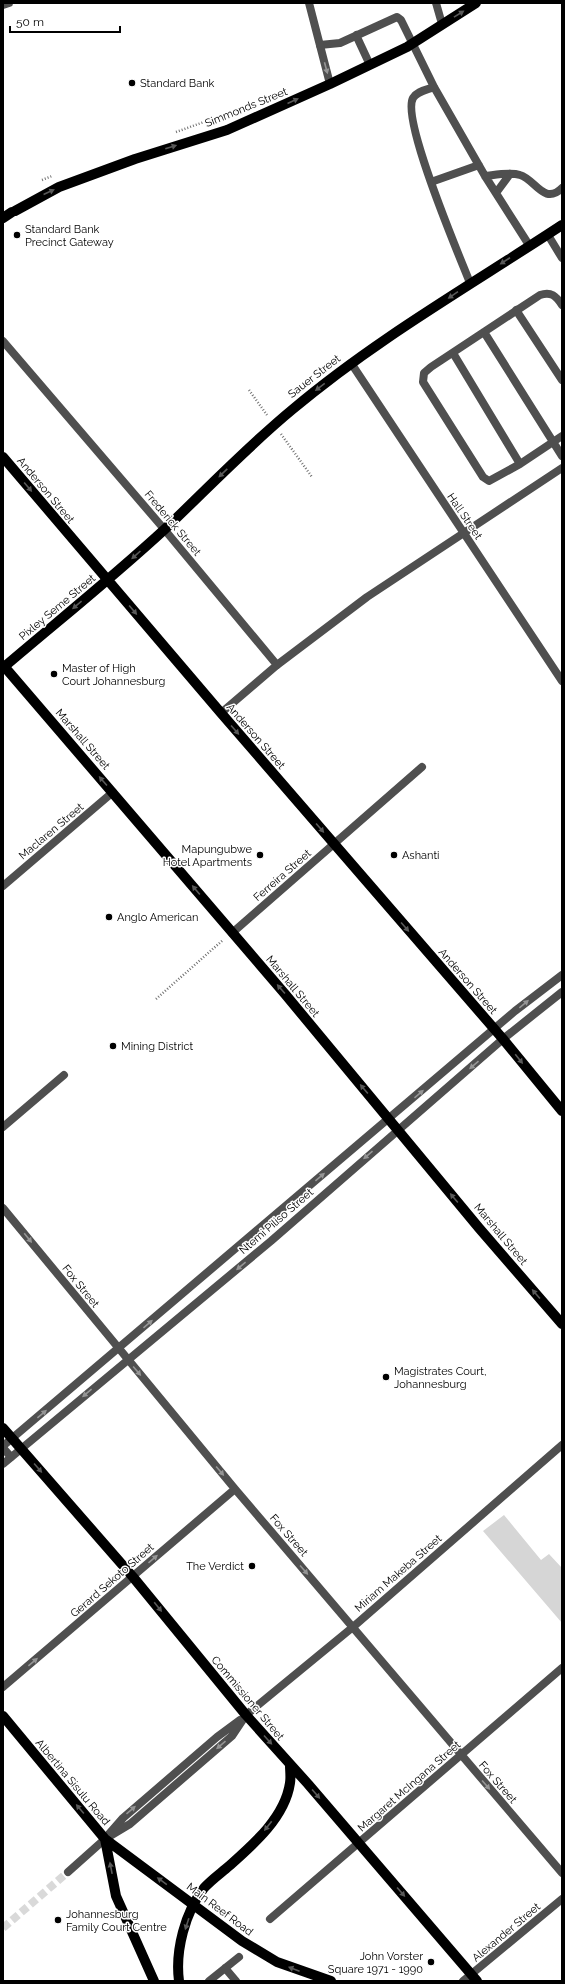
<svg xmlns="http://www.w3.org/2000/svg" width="565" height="1984" viewBox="0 0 565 1984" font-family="Raleway,sans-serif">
<rect width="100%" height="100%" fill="#fff"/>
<!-- green -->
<path fill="#d6d6d6" d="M 504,1515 L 541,1560 L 549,1554 L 562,1568 L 562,1623 L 483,1531 Z"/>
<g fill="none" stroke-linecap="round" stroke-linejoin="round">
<!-- tertiary-tunnel -->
<path stroke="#d9d9d9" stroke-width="8" stroke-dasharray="8 4" stroke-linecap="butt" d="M 3,1928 L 68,1872"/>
<!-- path -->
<path stroke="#717171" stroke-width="2.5" stroke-dasharray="1 2" stroke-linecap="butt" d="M 176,132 L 243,108
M 42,180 L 52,176
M 249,390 L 267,415
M 281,434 L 312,477
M 156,999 L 223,940"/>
<!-- service -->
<path stroke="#4f4f4f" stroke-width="8" d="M 356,35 L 370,65
M 320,45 L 340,43 L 397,17 L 401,20 L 434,87 L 485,176 L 529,245
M 434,87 C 427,90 417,91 413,98 C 401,119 459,255 470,283
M 485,176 C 495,175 510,172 520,175 C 535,179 544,206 562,188
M 431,182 L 479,165
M 496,193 L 510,174
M 548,235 L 562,258
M 562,305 C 556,296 551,291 540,295 L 431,367 L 424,373 L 423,382 L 483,477 L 489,481 L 520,464 L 562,436
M 516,310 L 562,380
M 484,332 L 562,456
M 453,353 L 520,464
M 277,665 L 367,597 L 562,468
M 3,1448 L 11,1457
M 246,1715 L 353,1627 L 562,1445"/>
<!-- minor -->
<path stroke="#4f4f4f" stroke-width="8" d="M 309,3 L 330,84
M 436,3 L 442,24
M 3,5 L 9,3
M 3,341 L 164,529 L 277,665 L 221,713
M 351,363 L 562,681
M 3,886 L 113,792
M 232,933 L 422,767
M 3,1127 L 64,1075
M 3,1208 L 235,1489 L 562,1873
M 3,1687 L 235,1489
M 109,1834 L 123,1818 L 217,1737 L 240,1720
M 105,1839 L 130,1824 L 232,1736 L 246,1715
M 270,1919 L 562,1668
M 225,1968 L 236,1981
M 209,1981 L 239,1957
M 463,1981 L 562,1899"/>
<!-- tertiary -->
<path stroke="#4f4f4f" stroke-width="8" d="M 3,1446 L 515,1011 L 562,975
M 3,1464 L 271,1241 L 503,1039 L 562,992
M 68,1872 L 105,1839"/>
<!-- primary -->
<path stroke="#000" stroke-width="10" d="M 15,211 L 59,187 L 135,159 L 227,130 L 330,84 L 407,47 L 476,3
M 3,218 L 12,212
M 3,457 L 221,713 L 503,1039 L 562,1111
M 3,665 L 285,994 L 479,1228 L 562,1324
M 4,667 C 58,621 113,577 165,529 C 207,489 248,446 293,409 C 376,339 471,285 562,225
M 3,1428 L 133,1577 L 246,1715 L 308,1784 L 477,1981
M 3,1716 L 105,1839 L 116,1896 L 154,1981
M 105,1839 L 242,1941 L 277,1962 L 331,1981
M 179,1981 C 175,1951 185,1912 204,1888 C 211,1880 221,1873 229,1866 C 254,1844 285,1817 290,1783 C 291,1777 290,1771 290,1765"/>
</g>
<!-- one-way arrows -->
<defs><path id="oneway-solid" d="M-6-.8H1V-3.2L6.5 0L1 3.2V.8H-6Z"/></defs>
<g fill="#595959">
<use href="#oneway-solid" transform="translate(459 14) rotate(-32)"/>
<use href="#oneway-solid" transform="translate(293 101) rotate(-24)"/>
<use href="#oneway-solid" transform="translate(171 147) rotate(-18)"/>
<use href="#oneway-solid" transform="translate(49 192) rotate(-25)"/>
<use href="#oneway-solid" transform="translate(505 261) rotate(147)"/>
<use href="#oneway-solid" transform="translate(453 295) rotate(146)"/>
<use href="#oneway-solid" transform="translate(320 387) rotate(142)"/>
<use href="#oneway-solid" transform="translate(223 473) rotate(136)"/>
<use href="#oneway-solid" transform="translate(28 487) rotate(50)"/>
<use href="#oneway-solid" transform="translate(136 555) rotate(138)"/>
<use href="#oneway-solid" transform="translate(77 605) rotate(140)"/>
<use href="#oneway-solid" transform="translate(133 610) rotate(50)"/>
<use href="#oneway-solid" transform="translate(235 730) rotate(49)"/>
<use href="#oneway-solid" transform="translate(103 781) rotate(-131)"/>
<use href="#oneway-solid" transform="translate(320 828) rotate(49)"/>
<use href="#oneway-solid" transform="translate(196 890) rotate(-130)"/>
<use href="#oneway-solid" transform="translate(405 927) rotate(49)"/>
<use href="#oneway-solid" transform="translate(281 989) rotate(-131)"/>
<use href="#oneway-solid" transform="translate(519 1059) rotate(51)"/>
<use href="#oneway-solid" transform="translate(364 1089) rotate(-130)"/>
<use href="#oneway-solid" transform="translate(454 1198) rotate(-130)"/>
<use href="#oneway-solid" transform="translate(536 1294) rotate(-131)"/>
<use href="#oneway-solid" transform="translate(38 1468) rotate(49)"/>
<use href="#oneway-solid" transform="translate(158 1607) rotate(51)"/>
<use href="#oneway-solid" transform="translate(268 1740) rotate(48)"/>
<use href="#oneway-solid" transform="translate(316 1794) rotate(49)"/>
<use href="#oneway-solid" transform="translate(80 1809) rotate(-130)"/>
<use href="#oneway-solid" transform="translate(268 1826) rotate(128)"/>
<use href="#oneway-solid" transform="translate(111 1868) rotate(-101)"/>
<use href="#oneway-solid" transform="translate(162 1881) rotate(-144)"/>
<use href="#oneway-solid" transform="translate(401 1892) rotate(49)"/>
<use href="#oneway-solid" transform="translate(187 1924) rotate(108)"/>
<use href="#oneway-solid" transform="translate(294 1969) rotate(-159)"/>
</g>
<g fill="#959595">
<use href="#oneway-solid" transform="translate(326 68) rotate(75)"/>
<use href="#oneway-solid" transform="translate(524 1004) rotate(-40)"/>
<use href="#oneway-solid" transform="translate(474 1065) rotate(139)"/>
<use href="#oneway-solid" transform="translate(419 1094) rotate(-41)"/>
<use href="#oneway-solid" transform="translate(368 1155) rotate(139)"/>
<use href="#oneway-solid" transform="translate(320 1177) rotate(-40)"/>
<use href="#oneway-solid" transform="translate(28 1238) rotate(51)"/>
<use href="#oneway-solid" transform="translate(241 1266) rotate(140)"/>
<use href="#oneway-solid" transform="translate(148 1324) rotate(-41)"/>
<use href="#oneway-solid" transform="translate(137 1371) rotate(50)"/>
<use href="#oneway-solid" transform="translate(87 1393) rotate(140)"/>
<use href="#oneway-solid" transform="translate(42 1414) rotate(-40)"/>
<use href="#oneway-solid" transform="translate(220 1471) rotate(50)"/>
<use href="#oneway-solid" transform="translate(153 1559) rotate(-41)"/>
<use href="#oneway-solid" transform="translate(304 1570) rotate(49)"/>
<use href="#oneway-solid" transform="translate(33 1662) rotate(-40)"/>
<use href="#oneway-solid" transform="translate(221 1745) rotate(139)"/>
<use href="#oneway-solid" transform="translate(486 1785) rotate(49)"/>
<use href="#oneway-solid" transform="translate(131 1810) rotate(-41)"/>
</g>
<!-- markers -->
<g fill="#000" stroke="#fff" stroke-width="1.5">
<circle cx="132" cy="83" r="4"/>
<circle cx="17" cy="235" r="4"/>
<circle cx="54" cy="674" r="4"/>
<circle cx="260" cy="855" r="4"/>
<circle cx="394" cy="855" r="4"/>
<circle cx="109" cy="917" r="4"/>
<circle cx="113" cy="1046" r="4"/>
<circle cx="386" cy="1377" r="4"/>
<circle cx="252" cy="1566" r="4"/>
<circle cx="58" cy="1920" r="4"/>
<circle cx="431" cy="1962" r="4"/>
</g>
<g text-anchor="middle" stroke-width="3" stroke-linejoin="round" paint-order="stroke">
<!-- poi labels -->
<g font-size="11" fill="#000" stroke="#fff" text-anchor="start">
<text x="140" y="87">Standard Bank</text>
<text x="25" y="233">Standard Bank<tspan x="25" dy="13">Precinct Gateway</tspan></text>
<text x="62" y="672">Master of High<tspan x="62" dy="13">Court Johannesburg</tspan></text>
<text x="252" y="853" text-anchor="end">Mapungubwe<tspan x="252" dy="13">Hotel Apartments</tspan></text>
<text x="402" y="859">Ashanti</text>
<text x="117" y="921">Anglo American</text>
<text x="121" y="1050">Mining District</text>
<text x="394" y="1375">Magistrates Court,<tspan x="394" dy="13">Johannesburg</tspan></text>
<text x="244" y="1570" text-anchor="end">The Verdict</text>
<text x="66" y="1918">Johannesburg<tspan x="66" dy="13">Family Court Centre</tspan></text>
<text x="423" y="1960" text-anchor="end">John Vorster<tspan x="423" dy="13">Square 1971 - 1990</tspan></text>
</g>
<!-- street labels -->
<g font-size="11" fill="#000" stroke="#fff">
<text transform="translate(246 107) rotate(-22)" y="4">Simmonds Street</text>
<text transform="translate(314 376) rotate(-38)" y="4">Sauer Street</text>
<text transform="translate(46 490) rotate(50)" y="4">Anderson Street</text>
<text transform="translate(465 516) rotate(56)" y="4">Hall Street</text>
<text transform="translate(173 523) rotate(50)" y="4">Frederick Street</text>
<text transform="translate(57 607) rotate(-40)" y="4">Pixley Seme Street</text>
<text transform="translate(256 736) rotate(49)" y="4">Anderson Street</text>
<text transform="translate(83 739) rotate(49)" y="4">Marshall Street</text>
<text transform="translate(51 831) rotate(-40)" y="4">Maclaren Street</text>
<text transform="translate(282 875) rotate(-41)" y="4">Ferreira Street</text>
<text transform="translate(468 981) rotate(49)" y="4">Anderson Street</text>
<text transform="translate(293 986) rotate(50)" y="4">Marshall Street</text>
<text transform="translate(276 1221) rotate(-41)" y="4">Ntemi Piliso Street</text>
<text transform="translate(501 1234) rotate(50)" y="4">Marshall Street</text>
<text transform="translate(81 1286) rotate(51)" y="4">Fox Street</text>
<text transform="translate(289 1535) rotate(49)" y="4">Fox Street</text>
<text transform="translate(398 1573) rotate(-41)" y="4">Miriam Makeba Street</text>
<text transform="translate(112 1580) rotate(-41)" y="4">Gerard Sekoto Street</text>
<text transform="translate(248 1698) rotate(50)" y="4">Commissioner Street</text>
<text transform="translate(73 1782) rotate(50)" y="4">Albertina Sisulu Road</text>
<text transform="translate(498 1782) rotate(49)" y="4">Fox Street</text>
<text transform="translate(409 1786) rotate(-41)" y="4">Margaret McIngana Street</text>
<text transform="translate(220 1909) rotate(37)" y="4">Main Reef Road</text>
<text transform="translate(506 1932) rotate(-40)" y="4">Alexander Street</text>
</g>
</g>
<!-- border -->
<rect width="565" height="1984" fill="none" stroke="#000000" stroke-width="8"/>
<!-- scale -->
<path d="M10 26v6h110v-6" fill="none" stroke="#000000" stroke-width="2"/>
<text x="16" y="26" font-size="12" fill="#000000" stroke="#ffffff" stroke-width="3" paint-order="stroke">50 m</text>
</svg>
